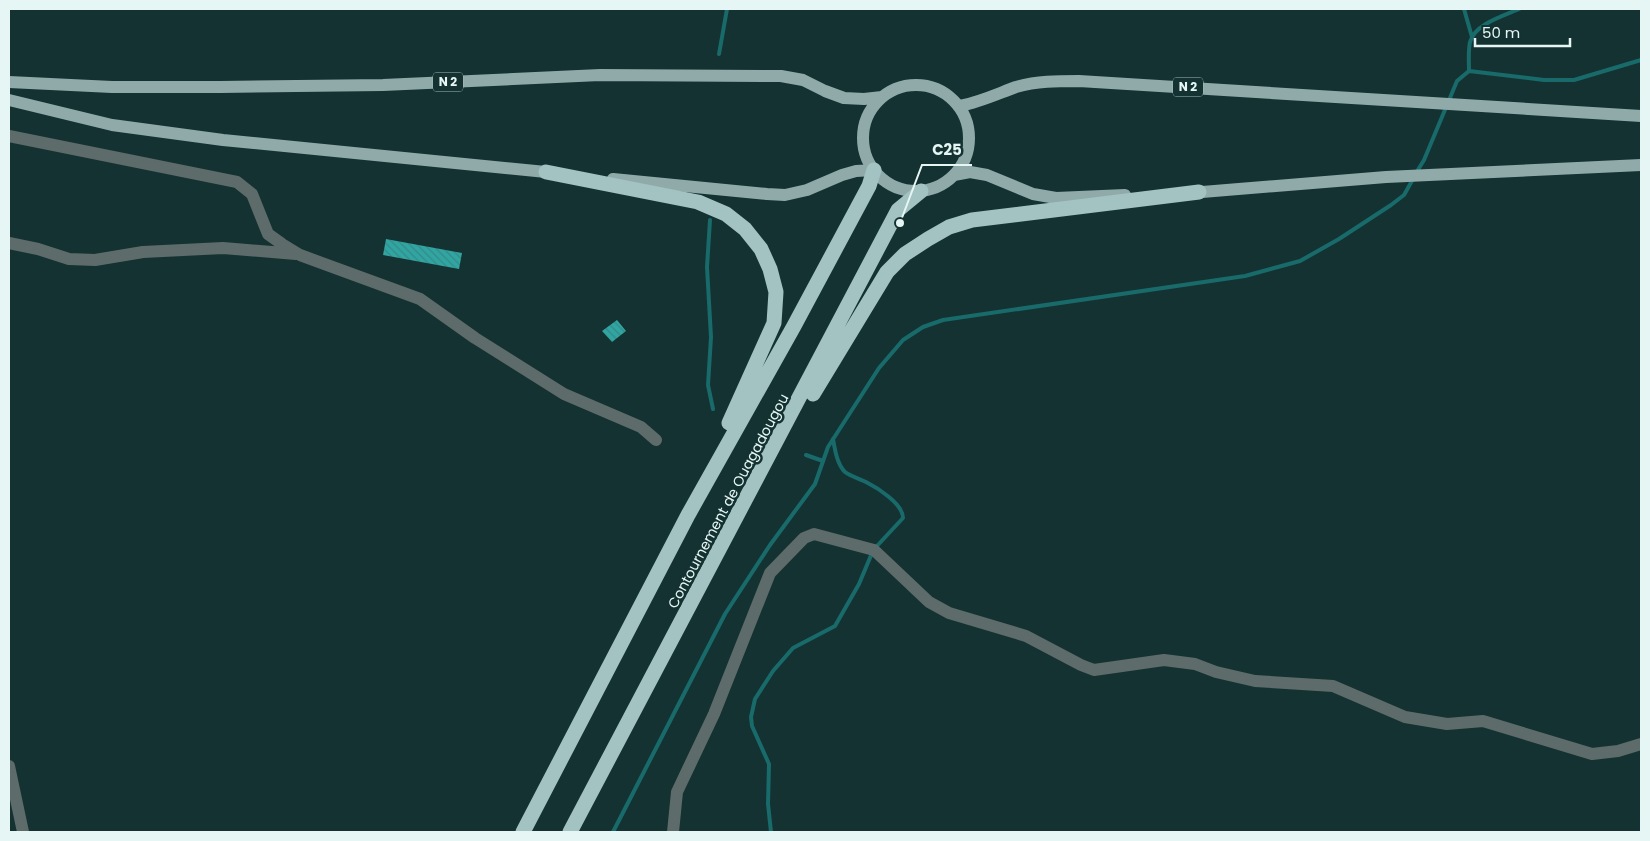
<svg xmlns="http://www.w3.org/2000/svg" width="1650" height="841" viewBox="0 0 1650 841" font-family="Poppins,sans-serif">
<defs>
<pattern id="building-back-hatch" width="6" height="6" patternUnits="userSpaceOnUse" patternTransform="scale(1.25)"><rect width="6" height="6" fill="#30a5a2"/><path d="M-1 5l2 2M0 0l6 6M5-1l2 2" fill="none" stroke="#368a88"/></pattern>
</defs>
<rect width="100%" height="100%" fill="#143231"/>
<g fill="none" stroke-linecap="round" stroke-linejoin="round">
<!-- stream -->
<path stroke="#186b6a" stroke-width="4" d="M 1464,9 L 1472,37
M 719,54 L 727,9
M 1469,71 C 1469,62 1468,51 1470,42 C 1475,24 1503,16 1519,9
M 1416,173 L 1424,160 L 1457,81 L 1469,71 L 1544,80 L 1574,80 L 1641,60
M 710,220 L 707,267 L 711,337 L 708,385 L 713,409
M 833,439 C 835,450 837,464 845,472 C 850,476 860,479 866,482 C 878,488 903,504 903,518 L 876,547
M 806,455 L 823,461
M 613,832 L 725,614 L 770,545 L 815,484 L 828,447 L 879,368 L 903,340 L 923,327 L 943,320 L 1245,276 L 1300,261 L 1339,239 L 1391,205 L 1404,195 L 1413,179
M 771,832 L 768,804 L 769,764 L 752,726 L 751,717 L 755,699 L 773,671 L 793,648 L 835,626 L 859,584 L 872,553"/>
</g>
<!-- building -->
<path fill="url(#building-back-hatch)" d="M 386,239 L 462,253 L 459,269 L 383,255 Z
M 617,320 L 626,331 L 612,342 L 602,331 Z"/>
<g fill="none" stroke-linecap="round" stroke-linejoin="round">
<!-- minor -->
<path stroke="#5e6b6b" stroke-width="12" d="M 9,136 L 237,182 L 252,194 L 268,234 L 282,244 L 300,255 L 420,299 L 475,338 L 564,394 L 641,427 L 656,440
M 9,243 L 38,249 L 69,259 L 95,260 L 143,252 L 223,248 L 296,254
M 9,766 L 23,832
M 673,832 L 677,792 L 714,714 L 770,573 L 804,538 L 814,534 L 874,550 L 929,602 L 949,613 L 1026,636 L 1081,665 L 1094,670 L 1164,660 L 1195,664 L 1216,672 L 1255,681 L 1333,686 L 1405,717 L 1447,724 L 1483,721 L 1592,754 L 1618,751 L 1641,744"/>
<!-- major -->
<path stroke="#8faaa9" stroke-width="12" d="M 9,82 L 112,87 L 220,87 L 383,85 L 600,75 L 781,76 L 803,80 L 825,91 L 844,98 L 864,99 L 882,97
M863 138a53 53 0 1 1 106 0a53 53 0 1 1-106 0Z
M 9,100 L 112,125 L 223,140 L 556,173
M 960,106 C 980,102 997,94 1016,87 C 1037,81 1057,81 1079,81 L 1641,116
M 954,175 L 970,172 L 987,175 L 1033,194 L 1056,198 L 1125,195
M 613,179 L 767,194 L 785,195 L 807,190 L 842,175 L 856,171 L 874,170
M 1190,193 L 1386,177 L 1641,165"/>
<!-- highway -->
<path stroke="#a2c3c2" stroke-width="15" d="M 546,172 L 698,202 L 726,214 L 745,229 L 761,249 L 770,269 L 776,292 L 774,323 L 729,423
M 813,394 L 887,272 L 905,254 L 928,239 L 949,227 L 972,220 L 1199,192
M 523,832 L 688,515 L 794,326 L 869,186 L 874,170
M 570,832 L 898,210 L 921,191"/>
</g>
<g text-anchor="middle" stroke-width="5" stroke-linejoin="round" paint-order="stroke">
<!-- shield labels -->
<g fill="#143231" stroke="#a6bbba" stroke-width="1">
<rect x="433" y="72.5" width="30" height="19" rx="4"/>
<rect x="1173" y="77.5" width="30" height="19" rx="4"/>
</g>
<g font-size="12" font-weight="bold" fill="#e5f6f5">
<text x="448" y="86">N 2</text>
<text x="1188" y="91">N 2</text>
</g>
<!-- street labels -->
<g font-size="14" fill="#e5f6f5" stroke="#143231">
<text transform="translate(728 501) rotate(-62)" y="5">Contournement de Ouagadougou</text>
</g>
</g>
<!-- callouts -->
<path fill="none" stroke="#e5f6f5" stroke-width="2" d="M900 223L922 165H972"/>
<circle fill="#e5f6f5" stroke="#143231" stroke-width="2" cx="900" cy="223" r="5"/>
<g font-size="15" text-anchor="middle" font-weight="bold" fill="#e5f6f5" stroke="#143231" stroke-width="5" stroke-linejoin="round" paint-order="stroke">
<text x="947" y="155">C25</text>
</g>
<!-- border -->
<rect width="1650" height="841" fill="none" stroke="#e5f6f5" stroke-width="20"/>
<!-- scale -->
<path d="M1475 38v8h95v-8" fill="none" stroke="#e5f6f5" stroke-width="2.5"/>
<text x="1482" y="38" font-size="15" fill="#e5f6f5" stroke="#143231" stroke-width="4" paint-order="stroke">50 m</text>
</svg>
